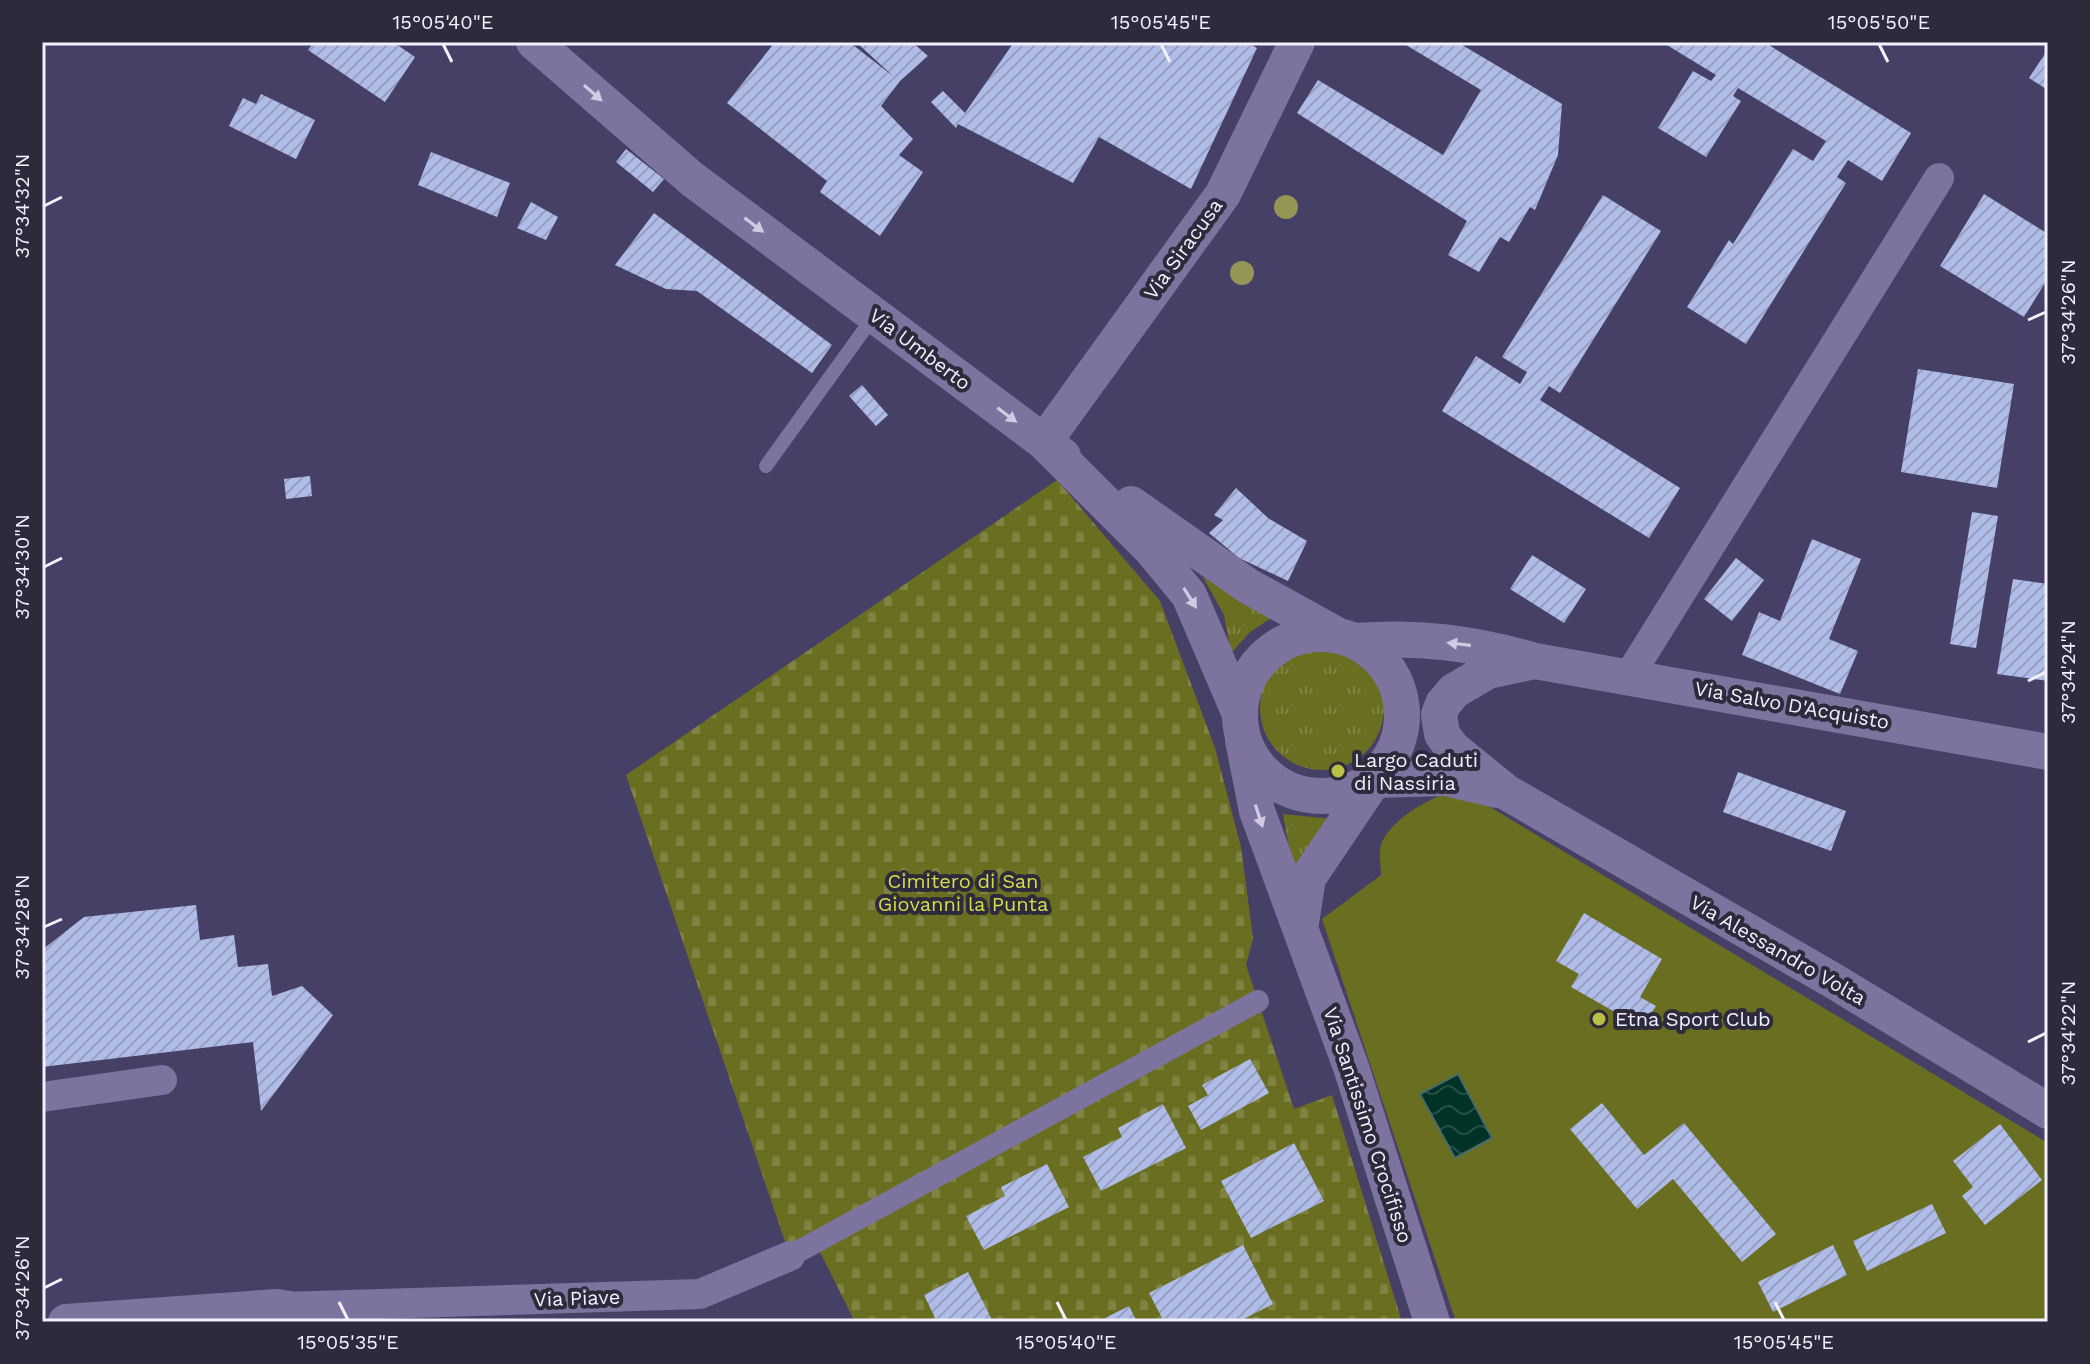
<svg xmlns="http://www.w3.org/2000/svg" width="2090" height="1364" viewBox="0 0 2090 1364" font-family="'Work Sans',sans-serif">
<defs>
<pattern id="grass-tufts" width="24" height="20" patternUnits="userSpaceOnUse" patternTransform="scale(2)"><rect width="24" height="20" fill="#6a6e21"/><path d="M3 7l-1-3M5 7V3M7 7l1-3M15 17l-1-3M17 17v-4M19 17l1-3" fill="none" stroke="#808342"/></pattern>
<pattern id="cemetery-stones" width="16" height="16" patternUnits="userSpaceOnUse" patternTransform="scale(2)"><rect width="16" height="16" fill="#6a6e21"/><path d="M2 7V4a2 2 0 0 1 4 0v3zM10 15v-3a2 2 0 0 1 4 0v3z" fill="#808342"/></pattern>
<pattern id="water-waves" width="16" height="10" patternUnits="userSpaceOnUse" patternTransform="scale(2)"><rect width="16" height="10" fill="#013227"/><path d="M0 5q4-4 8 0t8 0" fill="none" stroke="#265047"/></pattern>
<pattern id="building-hatch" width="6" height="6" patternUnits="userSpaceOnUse" patternTransform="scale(2)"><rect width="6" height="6" fill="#afbce7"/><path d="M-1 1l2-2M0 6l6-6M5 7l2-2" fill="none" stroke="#969fc0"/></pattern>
</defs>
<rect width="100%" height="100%" fill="#474066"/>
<!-- grass -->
<path fill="url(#grass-tufts)" d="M 1203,577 L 1271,618 L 1249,633 L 1231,653 L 1224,615 Z
M1260 708a62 62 0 1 1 124 0a62 62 0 1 1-124 0Z
M 1283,814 L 1332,819 L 1294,875 Z"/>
<!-- cemetery -->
<path fill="url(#cemetery-stones)" d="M 1057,480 L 1160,601 L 1215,748 L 1241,847 L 1253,938 L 1246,965 L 1294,1109 L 1332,1095 L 1402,1322 L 855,1322 L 816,1244 L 790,1256 L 626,775 Z"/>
<!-- park -->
<path fill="#6a6e21" d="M 1443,794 L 1485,804 L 2048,1143 L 2048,1322 L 1456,1322 L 1322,919 L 1381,875 C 1381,866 1378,851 1382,842 C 1393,819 1421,804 1443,794 Z"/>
<!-- water -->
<path fill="url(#water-waves)" stroke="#496b68" stroke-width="2" d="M 1458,1074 L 1492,1138 L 1455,1158 L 1420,1094 Z"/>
<!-- building -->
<path fill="url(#building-hatch)" d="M 314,42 L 393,42 L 415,57 L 385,102 L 308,50 Z
M 775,42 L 849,42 L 893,76 L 856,42 L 912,42 L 928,56 L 900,81 L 881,106 L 913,139 L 899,155 L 923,172 L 880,236 L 820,192 L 827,181 L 727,103 Z
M 1014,42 L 1246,42 L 1257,48 L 1191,189 L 1099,137 L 1073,183 L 958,124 L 956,128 L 931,102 L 943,91 L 965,113 Z
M 1401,42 L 1457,42 L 1562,104 L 1558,155 L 1535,210 L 1530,207 L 1509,242 L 1500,237 L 1479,272 L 1448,255 L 1467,221 L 1297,113 L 1318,80 L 1443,155 L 1481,90 Z
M 1662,42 L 1764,42 L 1911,133 L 1882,181 L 1848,160 L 1837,177 L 1846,183 L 1746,344 L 1687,307 L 1729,240 L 1733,244 L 1793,149 L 1813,161 L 1826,141 L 1738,88 L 1733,96 L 1741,101 L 1706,157 L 1658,128 L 1693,71 L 1711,81 L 1716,75 Z
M 2048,49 L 2048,90 L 2029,78 Z
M 261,94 L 315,120 L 296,159 L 229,126 L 243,98 L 256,104 Z
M 626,149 L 664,179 L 653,192 L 616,162 Z
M 431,152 L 510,183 L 497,217 L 418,185 Z
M 1984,194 L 2048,234 L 2048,278 L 2024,317 L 1940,266 Z
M 1603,195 L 1661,231 L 1560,393 L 1549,386 L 1540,400 L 1680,488 L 1649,538 L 1442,411 L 1476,356 L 1520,384 L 1527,372 L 1502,357 Z
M 531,202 L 558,217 L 546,240 L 517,228 Z
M 654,213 L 832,345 L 812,373 L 697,291 L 666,289 L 615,265 Z
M 1918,369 L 2014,384 L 1997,488 L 1901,472 Z
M 862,385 L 888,415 L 876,426 L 849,396 Z
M 310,476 L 312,496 L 286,499 L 284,479 Z
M 1236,488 L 1268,518 L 1307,541 L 1288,581 L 1239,558 L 1209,533 L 1223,520 L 1214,515 Z
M 1972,512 L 1998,516 L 1976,648 L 1950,644 Z
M 1812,539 L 1861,559 L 1829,639 L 1858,651 L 1840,694 L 1742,655 L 1759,612 L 1780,621 Z
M 1532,555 L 1586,589 L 1564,623 L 1510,589 Z
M 1736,558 L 1764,580 L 1732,621 L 1704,599 Z
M 2013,579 L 2048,584 L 2048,681 L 1997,674 Z
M 1738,772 L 1846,811 L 1831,851 L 1723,812 Z
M 196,905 L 200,940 L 234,935 L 238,967 L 268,964 L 272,996 L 302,986 L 333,1015 L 261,1111 L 253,1042 L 42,1067 L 42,950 L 84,917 Z
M 1584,913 L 1662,959 L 1640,997 L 1656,1006 L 1643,1028 L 1571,987 L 1579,974 L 1556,961 Z
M 1250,1059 L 1269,1093 L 1201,1130 L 1188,1106 L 1208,1095 L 1202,1085 Z
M 1602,1103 L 1644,1155 L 1684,1123 L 1776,1234 L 1742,1262 L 1673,1179 L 1637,1209 L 1570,1129 Z
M 1163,1104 L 1186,1148 L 1101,1191 L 1083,1157 L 1122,1137 L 1118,1128 Z
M 2000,1124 L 2042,1180 L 1985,1225 L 1962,1196 L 1973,1187 L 1953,1161 Z
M 1294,1143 L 1324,1201 L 1251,1238 L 1221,1181 Z
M 1047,1164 L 1069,1207 L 984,1250 L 966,1216 L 1005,1196 L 1001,1187 Z
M 1932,1204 L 1946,1233 L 1867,1271 L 1853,1241 Z
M 1243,1245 L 1273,1304 L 1238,1322 L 1164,1322 L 1149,1293 Z
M 1833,1245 L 1847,1275 L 1773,1312 L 1758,1282 Z
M 968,1272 L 991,1318 L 984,1322 L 937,1322 L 924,1295 Z
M 1129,1306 L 1137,1322 L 1097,1322 Z"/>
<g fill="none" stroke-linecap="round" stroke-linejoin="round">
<!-- service -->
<path stroke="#7c749e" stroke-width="14" d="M 766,466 L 874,316"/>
<!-- pedestrian -->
<path stroke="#7c749e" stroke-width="22" d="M 790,1256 L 1258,1001"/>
<!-- minor -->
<path stroke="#7c749e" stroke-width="30" d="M 1629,676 L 1939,178
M 42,1097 L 162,1080
M 283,1307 L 700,1294 L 790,1256"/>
<!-- tertiary -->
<path stroke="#7c749e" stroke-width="36" d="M 534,42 L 692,179 L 1044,442 L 1152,550 L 1189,595 L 1239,712
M 1063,456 L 1044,442 L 1223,194 L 1297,42
M 1131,504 L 1248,586 L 1337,635
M1240 715a81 81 0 1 1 162 0a81 81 0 1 1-162 0Z
M 1356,641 C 1419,636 1473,643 1535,661 L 2048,752
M 1535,661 L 1488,671 L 1454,691 L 1443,704 L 1439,715 L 1442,734 L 1452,748 L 1506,792 L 1832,980 L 2048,1111
M 1243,740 L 1257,811 L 1351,1067 L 1432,1322
M 1301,923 L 1308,878 L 1374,780 L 1446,778 L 1497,790
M 66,1322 L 277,1307 L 289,1309 L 306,1322"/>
</g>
<!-- trees -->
<g fill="#959656">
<circle cx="1286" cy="207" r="12"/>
<circle cx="1242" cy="273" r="12"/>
</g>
<!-- one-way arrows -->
<defs><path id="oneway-solid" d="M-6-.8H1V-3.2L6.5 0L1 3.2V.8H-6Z" transform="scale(2)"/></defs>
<g fill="#cfcbe2">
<use href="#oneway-solid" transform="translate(593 93) rotate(41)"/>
<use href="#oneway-solid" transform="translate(754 225) rotate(37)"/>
<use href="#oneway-solid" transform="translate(1007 415) rotate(37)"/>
<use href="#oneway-solid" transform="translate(1190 598) rotate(58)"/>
<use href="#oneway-solid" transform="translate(1459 644) rotate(-173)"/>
<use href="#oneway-solid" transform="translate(1259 816) rotate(72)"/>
</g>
<!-- ticks -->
<path fill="none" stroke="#f2f0ff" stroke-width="3" d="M 443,44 L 452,62M 1161,44 L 1170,62M 1879,44 L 1888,62M 44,206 L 62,197M 2028,320 L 2046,312M 44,567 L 62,558M 2028,681 L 2046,672M 44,927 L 62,919M 2028,1042 L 2046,1033M 44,1288 L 62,1279M 339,1302 L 348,1320M 1057,1302 L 1066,1320M 1775,1302 L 1784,1320"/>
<!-- markers -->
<g fill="#bac046" stroke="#2d2a3b" stroke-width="3">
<circle cx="1338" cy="771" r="8"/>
<circle cx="1599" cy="1019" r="8"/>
</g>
<g text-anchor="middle" stroke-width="8" stroke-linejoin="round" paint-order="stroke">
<!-- street labels -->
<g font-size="20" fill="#f2f0ff" stroke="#2d2a3b">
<text transform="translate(1183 249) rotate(-54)" y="7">Via Siracusa</text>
<text transform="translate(920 349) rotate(37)" y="7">Via Umberto</text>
<text transform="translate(1792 705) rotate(10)" y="7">Via Salvo D'Acquisto</text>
<text transform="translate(1778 950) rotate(30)" y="7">Via Alessandro Volta</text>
<text transform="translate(1368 1125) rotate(72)" y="7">Via Santissimo Crocifisso</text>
<text transform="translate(577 1298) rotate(-2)" y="7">Via Piave</text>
</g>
<!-- poi labels -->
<g font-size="20" fill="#f2f0ff" stroke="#2d2a3b" text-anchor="start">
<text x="1354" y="767">Largo Caduti<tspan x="1354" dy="23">di Nassiria</tspan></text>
<text x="1615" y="1026">Etna Sport Club</text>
</g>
<!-- park labels -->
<g font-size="20" fill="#d5dd48" stroke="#2d2a3b">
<text x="963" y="888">Cimitero di San<tspan x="963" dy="23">Giovanni la Punta</tspan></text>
</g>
</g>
<!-- border -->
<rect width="2090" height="1364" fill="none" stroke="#2d2a3b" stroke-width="88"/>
<rect x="44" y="44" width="2002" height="1276" fill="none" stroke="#f2f0ff" stroke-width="3"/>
<g font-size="20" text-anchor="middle" fill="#f2f0ff">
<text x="443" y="29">15°05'40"E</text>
<text x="1161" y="29">15°05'45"E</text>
<text x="1879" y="29">15°05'50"E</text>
<text transform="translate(22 206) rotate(-90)" y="7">37°34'32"N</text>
<text transform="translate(2068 312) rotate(-90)" y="7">37°34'26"N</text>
<text transform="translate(22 567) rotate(-90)" y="7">37°34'30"N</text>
<text transform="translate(2068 672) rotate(-90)" y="7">37°34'24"N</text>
<text transform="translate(22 927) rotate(-90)" y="7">37°34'28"N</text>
<text transform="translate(2068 1033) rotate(-90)" y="7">37°34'22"N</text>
<text transform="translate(22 1288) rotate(-90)" y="7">37°34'26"N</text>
<text x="348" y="1349">15°05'35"E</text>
<text x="1066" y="1349">15°05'40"E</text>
<text x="1784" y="1349">15°05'45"E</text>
</g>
</svg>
